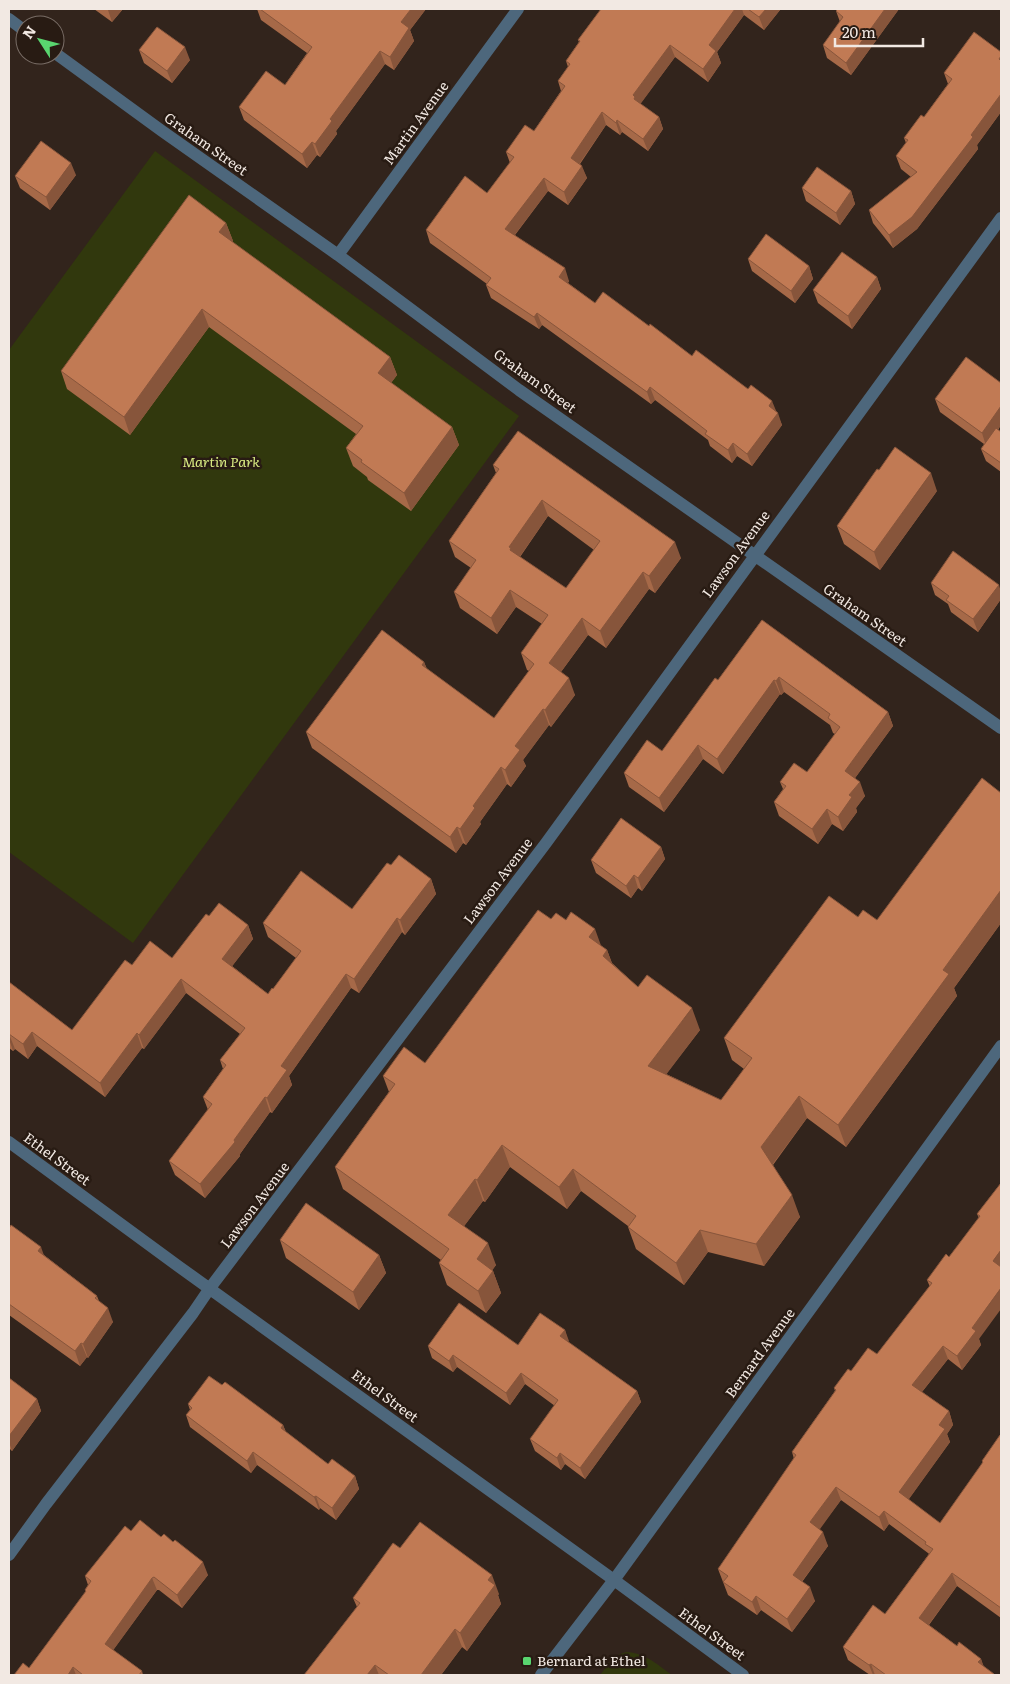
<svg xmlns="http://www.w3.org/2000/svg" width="1010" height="1684" viewBox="0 0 1010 1684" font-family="Literata,serif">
<rect width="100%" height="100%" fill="#32241c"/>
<!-- green -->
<path fill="#31380d" d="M 155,151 L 519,416 L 133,943 L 9,852 L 9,350 Z
M 626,1652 C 645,1653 657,1664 672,1675 L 600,1675 L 615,1656 Z"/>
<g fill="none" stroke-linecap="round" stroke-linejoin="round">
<!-- minor -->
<path stroke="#4d677c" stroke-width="12" d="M 9,19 L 25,31
M 55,53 L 162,131 L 338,255 L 519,390 L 1001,728
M 338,255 L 518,9
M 9,1142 L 178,1266 L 614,1580
M 9,1555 L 46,1504 L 193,1313 L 210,1288 L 546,843 L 1001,218"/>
<!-- tertiary -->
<path stroke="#4d677c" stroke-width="12" d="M 614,1580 L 743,1675
M 541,1675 L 614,1580 L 1001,1046"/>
</g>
<!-- wall -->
<path fill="#a66948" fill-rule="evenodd" d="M 94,9 L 123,9 L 112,22 Z
M 257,9 L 426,9 L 410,30 L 414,41 L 394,70 L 385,64 L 336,131 L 337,134 L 320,157 L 317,155 L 307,168 L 244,120 L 239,107 L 285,85 L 307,53 L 261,20 Z
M 601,9 L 779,9 L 780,10 L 764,30 L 744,15 L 717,52 L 721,63 L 708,82 L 675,57 L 640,104 L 659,117 L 663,129 L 648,151 L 622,132 L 620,135 L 606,125 L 580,164 L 587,178 L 568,205 L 548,191 L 515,235 L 569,281 L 568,283 L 595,303 L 692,356 L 776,412 L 782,425 L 752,466 L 737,456 L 732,463 L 710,446 L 708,440 L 655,400 L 651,404 L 542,325 L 539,329 L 491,298 L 486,285 L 487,284 L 430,243 L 426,230 L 487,193 L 510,163 L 506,152 L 534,131 L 561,91 L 558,81 L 568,67 L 566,61 L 579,42 L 578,40 Z
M 899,9 L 851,75 L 827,58 L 823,45 L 840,22 L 836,11 Z
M 139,50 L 190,60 L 172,83 L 144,63 Z
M 1001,52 L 1001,112 L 977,145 L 978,149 L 917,229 L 893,248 L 873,223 L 869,210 L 911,177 L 901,169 L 896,156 L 906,143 L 904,138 L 924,117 L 948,84 L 944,73 Z
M 76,175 L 50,210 L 20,188 L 15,176 Z
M 802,188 L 851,191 L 855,204 L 840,225 L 806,201 Z
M 226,223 L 233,241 L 232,242 L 390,357 L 397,375 L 391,383 L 452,427 L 459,445 L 411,511 L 368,480 L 367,477 L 353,466 L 346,448 L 356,434 L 209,327 L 130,435 L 67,389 L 61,371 Z
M 748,259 L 809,266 L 813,279 L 795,303 L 752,271 Z
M 877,277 L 881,289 L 852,329 L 818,303 L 813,290 Z
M 1001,383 L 1001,425 L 998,430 L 1001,432 L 1001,472 L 986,461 L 981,449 L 984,444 L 940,412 L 935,399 Z
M 493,465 L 681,558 L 655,593 L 649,589 L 606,648 L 588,635 L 561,672 L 575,695 L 551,727 L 549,725 L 523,760 L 526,766 L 511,787 L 507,784 L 480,822 L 481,824 L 466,845 L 463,843 L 456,853 L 312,748 L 306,732 L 424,662 L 427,669 L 494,718 L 529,671 L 527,670 L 521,653 L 542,624 L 516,607 L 497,634 L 460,608 L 454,592 L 471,568 L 455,557 L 449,541 L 496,473 ZM 548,516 L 594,550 L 566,588 L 520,557 Z
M 937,491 L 880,570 L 844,544 L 837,526 Z
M 931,583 L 1001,592 L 1001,599 L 978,632 L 951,612 L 948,604 L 935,595 Z
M 762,620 L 888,712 L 893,726 L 855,778 L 865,796 L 856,808 L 857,812 L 843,831 L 832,824 L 818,844 L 779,816 L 774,802 L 783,789 L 780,782 L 807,772 L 835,734 L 833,733 L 830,725 L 784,692 L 781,695 L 780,694 L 723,774 L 703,759 L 664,812 L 629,787 L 624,773 L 662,751 L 718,680 Z
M 1001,793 L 1001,923 L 954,988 L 957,996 L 846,1147 L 807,1118 L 773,1165 L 800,1217 L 764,1266 L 708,1252 L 684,1285 L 636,1249 L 628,1227 L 628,1226 L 581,1191 L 567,1209 L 510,1167 L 485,1202 L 483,1201 L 464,1226 L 496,1265 L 492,1270 L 493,1271 L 501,1293 L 486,1313 L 447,1285 L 439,1263 L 441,1260 L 343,1189 L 335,1167 L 389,1092 L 383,1076 L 425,1063 L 551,919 L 601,946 L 607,950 L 612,963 L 638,987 L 700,1030 L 666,1074 L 721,1100 L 744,1069 L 732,1060 L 724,1038 L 858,917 L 877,920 Z
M 661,847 L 665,859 L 642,891 L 638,888 L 631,898 L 596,873 L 591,860 Z
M 391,865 L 431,879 L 436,894 L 405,935 L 402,932 L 359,993 L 351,988 L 289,1076 L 292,1085 L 272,1113 L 270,1112 L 240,1154 L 240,1156 L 205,1198 L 175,1175 L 169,1161 L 208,1110 L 203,1097 L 223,1069 L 220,1060 L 240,1034 L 186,993 L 144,1049 L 142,1048 L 105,1097 L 37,1046 L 28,1059 L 15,1049 L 13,1051 L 9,1048 L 9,982 L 72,1030 L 132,965 L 172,958 L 209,916 L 248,925 L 253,939 L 232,966 L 268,994 L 273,989 L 296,958 L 268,937 L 263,923 L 352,909 Z
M 1001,1183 L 979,1339 L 981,1345 L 962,1370 L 948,1359 L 922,1392 L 949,1411 L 953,1425 L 947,1434 L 950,1442 L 908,1500 L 940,1523 L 982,1464 L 982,1461 L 1001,1436 L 1001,1618 L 957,1586 L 929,1625 L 957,1646 L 981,1659 L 983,1666 L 994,1675 L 870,1675 L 848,1660 L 843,1647 L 885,1614 L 929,1554 L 928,1553 L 889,1524 L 884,1531 L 841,1500 L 819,1529 L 828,1546 L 802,1582 L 815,1601 L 792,1632 L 761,1610 L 757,1615 L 728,1595 L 718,1569 L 794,1459 L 792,1452 L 835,1391 L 834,1388 L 851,1371 L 877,1354 L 930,1287 L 927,1280 L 949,1257 L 979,1218 L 977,1214 Z
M 9,1228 L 97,1296 L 99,1301 L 113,1322 L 88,1358 L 87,1357 L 80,1366 L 9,1315 Z
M 280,1240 L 379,1255 L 386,1273 L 359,1310 L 286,1258 Z
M 565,1330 L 568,1342 L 637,1391 L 641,1402 L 585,1479 L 565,1464 L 561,1470 L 535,1451 L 530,1439 L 555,1406 L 525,1384 L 510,1405 L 457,1367 L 453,1372 L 432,1358 L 428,1346 L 518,1345 Z
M 9,1378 L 37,1399 L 41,1411 L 12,1451 L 9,1448 Z
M 222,1385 L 283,1425 L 286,1432 L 328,1464 L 355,1476 L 359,1489 L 336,1520 L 320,1508 L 319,1510 L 257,1465 L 251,1473 L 190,1427 L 186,1415 L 190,1410 L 188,1404 Z
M 131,1531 L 208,1575 L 182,1608 L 159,1590 L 157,1590 L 113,1650 L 142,1671 L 143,1675 L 14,1675 L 29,1668 L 86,1592 L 85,1590 L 88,1585 L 85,1576 Z
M 400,1548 L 499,1594 L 498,1595 L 501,1604 L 467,1651 L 462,1647 L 441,1675 L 304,1675 L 357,1607 L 353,1598 Z"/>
<!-- shaded-wall -->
<path fill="#87553b" d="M 108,9 L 123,9 L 112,22 L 108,10 Z
M 411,9 L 426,9 L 410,30 L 414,41 L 394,70 L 390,57 L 401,22 Z
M 735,9 L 742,9 L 744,15 L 717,52 L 721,63 L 708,82 L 703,69 L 709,45 Z
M 766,9 L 779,9 L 780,10 L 764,30 L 759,17 Z
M 885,9 L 899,9 L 851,75 L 846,63 Z
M 670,45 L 675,57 L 639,106 L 634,99 L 633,95 Z
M 185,47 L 190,60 L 172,83 L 167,71 Z
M 380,51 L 385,64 L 336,131 L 337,134 L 320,157 L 315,144 L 330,119 Z
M 1001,94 L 1001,112 L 977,145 L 978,149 L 917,229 L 893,248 L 889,235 L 971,135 Z
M 602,112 L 606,125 L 575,170 L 571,158 Z
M 659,117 L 663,129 L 648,151 L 643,139 Z
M 617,120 L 622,132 L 620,135 L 616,123 Z
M 312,142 L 317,155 L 307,168 L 302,154 Z
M 71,163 L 76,175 L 50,210 L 46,197 Z
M 582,166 L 587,178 L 568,205 L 564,192 Z
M 544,178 L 548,191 L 510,241 L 505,229 Z
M 851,191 L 855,204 L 840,225 L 836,213 Z
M 226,223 L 233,241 L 226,250 L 219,232 Z
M 809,266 L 813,279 L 795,303 L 791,291 Z
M 565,268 L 569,281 L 564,289 L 559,277 Z
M 877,277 L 881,289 L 852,329 L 848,316 Z
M 202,309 L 209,327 L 130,435 L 124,417 Z
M 537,313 L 542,325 L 539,329 L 534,317 Z
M 390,357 L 397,375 L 385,391 L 378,373 Z
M 650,387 L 655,400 L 651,404 L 647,392 Z
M 772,401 L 777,413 L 769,406 Z
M 1001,406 L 1001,425 L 986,446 L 982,433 Z
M 778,413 L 782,425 L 752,466 L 747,454 Z
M 452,427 L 459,445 L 411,511 L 404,493 Z
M 733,443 L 737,456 L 732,463 L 728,450 Z
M 931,473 L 937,491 L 880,570 L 874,552 Z
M 542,500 L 548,516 L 516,562 L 516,567 L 509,547 Z
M 675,542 L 681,558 L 655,593 L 649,576 Z
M 643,572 L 649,589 L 606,648 L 600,631 Z
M 999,585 L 1001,592 L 1001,599 L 978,632 L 973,619 Z
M 510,590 L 516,607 L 497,634 L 491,618 Z
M 582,618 L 588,635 L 555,680 L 549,663 Z
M 424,662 L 430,678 L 422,665 Z
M 779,677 L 784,692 L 781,695 L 776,681 Z
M 569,678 L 575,695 L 551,727 L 545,710 Z
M 774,680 L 780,694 L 723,774 L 717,759 Z
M 543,709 L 549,725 L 523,760 L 526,766 L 511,787 L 505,770 L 515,746 Z
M 888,712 L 893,726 L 850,785 L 845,771 Z
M 698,745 L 703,759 L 664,812 L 659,798 Z
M 501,767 L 507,784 L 480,822 L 481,824 L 466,845 L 460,829 L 473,806 Z
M 860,782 L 865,796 L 856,808 L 857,812 L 843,831 L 838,817 L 849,795 Z
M 827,809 L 832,824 L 818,844 L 812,829 Z
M 457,827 L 463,843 L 456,853 L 450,837 Z
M 661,847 L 665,859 L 642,891 L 638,878 Z
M 634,875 L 638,888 L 631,898 L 626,886 Z
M 431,879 L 436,894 L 405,935 L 400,920 Z
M 1001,890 L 1001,923 L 954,988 L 957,996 L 846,1147 L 838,1125 L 943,970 Z
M 397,918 L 402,932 L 359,993 L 354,979 Z
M 248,925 L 253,939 L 227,973 L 222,959 Z
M 595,929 L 603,951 L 589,937 Z
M 607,950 L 615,972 L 603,956 Z
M 346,974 L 351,988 L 289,1076 L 292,1085 L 272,1113 L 267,1098 L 281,1066 Z
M 181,979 L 186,993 L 144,1049 L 139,1035 Z
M 692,1008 L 700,1030 L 656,1088 L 648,1066 Z
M 32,1032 L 37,1046 L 28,1059 L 23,1044 Z
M 137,1033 L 142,1048 L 105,1097 L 100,1083 Z
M 9,1034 L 15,1049 L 13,1051 L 9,1039 Z
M 799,1096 L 807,1118 L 769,1169 L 761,1147 Z
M 265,1097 L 270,1112 L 240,1154 L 240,1156 L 205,1198 L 200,1184 L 234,1140 Z
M 502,1145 L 510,1167 L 485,1202 L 477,1180 Z
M 573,1169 L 581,1191 L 567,1209 L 559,1187 Z
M 475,1179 L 483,1201 L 456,1237 L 448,1215 Z
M 792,1195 L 800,1217 L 764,1266 L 756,1244 Z
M 700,1230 L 708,1252 L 684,1285 L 676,1263 Z
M 488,1243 L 496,1265 L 485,1281 L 477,1259 Z
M 41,1247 L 46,1261 L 38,1251 Z
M 1001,1250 L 1001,1271 L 993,1261 Z
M 379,1255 L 386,1273 L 359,1310 L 353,1292 Z
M 493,1271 L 501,1293 L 486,1313 L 478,1291 Z
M 1001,1288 L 1001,1309 L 979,1339 L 981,1345 L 962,1370 L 957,1356 L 972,1328 Z
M 108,1308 L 113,1322 L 88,1358 L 83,1344 Z
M 565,1330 L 569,1341 L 564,1347 L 560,1336 Z
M 81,1343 L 87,1357 L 80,1366 L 75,1351 Z
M 943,1346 L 948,1359 L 917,1398 L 912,1385 Z
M 453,1355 L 457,1367 L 453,1372 L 449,1361 Z
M 521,1373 L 525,1384 L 510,1405 L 506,1393 Z
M 637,1391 L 641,1402 L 585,1479 L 580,1468 Z
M 37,1399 L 41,1411 L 12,1451 L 9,1442 L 9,1436 Z
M 949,1411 L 953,1425 L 947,1434 L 950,1442 L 904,1506 L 899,1492 L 939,1425 Z
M 283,1425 L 288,1438 L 281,1428 Z
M 253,1452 L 257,1465 L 251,1473 L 247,1461 Z
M 560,1453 L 565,1464 L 561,1470 L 557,1458 Z
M 355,1476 L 359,1489 L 336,1520 L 332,1508 Z
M 836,1487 L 841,1500 L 815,1536 L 810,1522 Z
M 316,1496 L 320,1508 L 319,1510 L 314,1497 Z
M 884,1511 L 889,1524 L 884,1531 L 879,1517 Z
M 823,1532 L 828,1546 L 797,1588 L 793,1575 Z
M 203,1562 L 208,1575 L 182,1608 L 177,1595 Z
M 952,1573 L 957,1586 L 924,1631 L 919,1618 Z
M 492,1575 L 499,1594 L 498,1595 L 501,1604 L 467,1651 L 460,1633 L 488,1580 Z
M 152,1578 L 157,1590 L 109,1656 L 105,1644 Z
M 810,1587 L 815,1601 L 792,1632 L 787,1619 Z
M 756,1596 L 761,1610 L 757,1615 L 752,1602 Z
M 455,1629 L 462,1647 L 441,1675 L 421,1675 Z
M 981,1659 L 986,1672 L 978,1662 Z
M 871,1664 L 875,1675 L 873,1675 L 869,1665 Z
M 375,1665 L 379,1675 L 367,1675 Z
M 73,1667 L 76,1675 L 68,1675 Z"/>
<!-- building -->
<path fill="#c17a54" stroke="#87553b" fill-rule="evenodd" d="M 260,9 L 411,9 L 401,22 L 409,28 L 390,57 L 380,51 L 330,119 L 332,121 L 315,144 L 312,142 L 302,154 L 239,107 L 266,71 L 285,85 L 312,47 Z
M 601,9 L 735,9 L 709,45 L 716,51 L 703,69 L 670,45 L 633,95 L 635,97 L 634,99 L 659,117 L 643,139 L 617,120 L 616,123 L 602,112 L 571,158 L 582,166 L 564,192 L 544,178 L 505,229 L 565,268 L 559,277 L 595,303 L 603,292 L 649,326 L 650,324 L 692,356 L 696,350 L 748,389 L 751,385 L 772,401 L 769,406 L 778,413 L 747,454 L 733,443 L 728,450 L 705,434 L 707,431 L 650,387 L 647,392 L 537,313 L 534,317 L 486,285 L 491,278 L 426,230 L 465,176 L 487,193 L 514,157 L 506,152 L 525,125 L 534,131 L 565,86 L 558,81 L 570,64 L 566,61 L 580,41 L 578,40 Z
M 748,9 L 766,9 L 759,17 Z
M 838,9 L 885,9 L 846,63 L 823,45 L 843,17 L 836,11 Z
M 157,27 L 185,47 L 167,71 L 139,50 Z
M 974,32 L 1001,52 L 1001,56 L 999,59 L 1001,61 L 1001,94 L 971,135 L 973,137 L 912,217 L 889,235 L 869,210 L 917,172 L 896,156 L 908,140 L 904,138 L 921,115 L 924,117 L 952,79 L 944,73 Z
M 41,141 L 71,163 L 46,197 L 15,176 Z
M 817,167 L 851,191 L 836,213 L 802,188 Z
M 189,195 L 226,223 L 219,232 L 390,357 L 378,373 L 452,427 L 404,493 L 361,462 L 362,460 L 346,448 L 363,426 L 202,309 L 124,417 L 61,371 Z
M 766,234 L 809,266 L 791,291 L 748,259 Z
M 842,252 L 877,277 L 848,316 L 813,290 Z
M 966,357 L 1001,383 L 1001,406 L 982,433 L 935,399 Z
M 996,428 L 1001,432 L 1001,463 L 981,449 Z
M 518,431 L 675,542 L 649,576 L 643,572 L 600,631 L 582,618 L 549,663 L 569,678 L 545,710 L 543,709 L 515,746 L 520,750 L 505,770 L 501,767 L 473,806 L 475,808 L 460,829 L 457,827 L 450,837 L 306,732 L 382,630 L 424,662 L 422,665 L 494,718 L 534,664 L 521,653 L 548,615 L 510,590 L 491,618 L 454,592 L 476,560 L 449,541 L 499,469 L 493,465 ZM 542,500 L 600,541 L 566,588 L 510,550 L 511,548 L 509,547 Z
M 895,447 L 931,473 L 874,552 L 837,526 L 877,469 L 879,470 Z
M 953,551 L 999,585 L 973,619 L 946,600 L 949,596 L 931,583 Z
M 762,620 L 888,712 L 845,771 L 860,782 L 849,795 L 852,797 L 838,817 L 827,809 L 812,829 L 774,802 L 786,786 L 780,782 L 794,763 L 807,772 L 840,727 L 828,718 L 830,714 L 779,677 L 776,681 L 774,680 L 717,759 L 698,745 L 659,798 L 624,773 L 647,740 L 662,751 L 715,678 L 718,680 Z
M 982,778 L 1001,793 L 1001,890 L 943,970 L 949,974 L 838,1125 L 799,1096 L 761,1147 L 792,1195 L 756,1244 L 700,1230 L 676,1263 L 628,1227 L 636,1216 L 573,1169 L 559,1187 L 502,1145 L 477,1180 L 475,1179 L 448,1215 L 488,1243 L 477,1259 L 493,1271 L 478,1291 L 439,1263 L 449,1249 L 335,1167 L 395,1084 L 383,1076 L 404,1047 L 425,1063 L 538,910 L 551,919 L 556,913 L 566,920 L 571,912 L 595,929 L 589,937 L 607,950 L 603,956 L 638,987 L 647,975 L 692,1008 L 648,1066 L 721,1100 L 752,1058 L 724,1038 L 829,896 L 858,917 L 863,910 L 877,920 Z
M 621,818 L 661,847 L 638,878 L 634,875 L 626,886 L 591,860 Z
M 399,855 L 431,879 L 400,920 L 397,918 L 354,979 L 346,974 L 281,1066 L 287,1070 L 267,1098 L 265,1097 L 234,1140 L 235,1142 L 200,1184 L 169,1161 L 212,1104 L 203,1097 L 226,1065 L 220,1060 L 245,1028 L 181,979 L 139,1035 L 137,1033 L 100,1083 L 32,1032 L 23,1044 L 9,1034 L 9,1035 L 9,982 L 72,1030 L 125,960 L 132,965 L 150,941 L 172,958 L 206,914 L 209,916 L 219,903 L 248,925 L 222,959 L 268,994 L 272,988 L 273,989 L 301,951 L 263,923 L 301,871 L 352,909 L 387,863 L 391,865 Z
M 1001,1183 L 1001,1250 L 993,1261 L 1001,1267 L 1001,1288 L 972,1328 L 976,1331 L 957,1356 L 943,1346 L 912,1385 L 949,1411 L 939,1425 L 945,1429 L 899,1492 L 940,1523 L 983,1462 L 982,1461 L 1000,1435 L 1001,1436 L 1001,1608 L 952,1573 L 919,1618 L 957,1646 L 959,1642 L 981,1659 L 978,1662 L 994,1674 L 993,1675 L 886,1675 L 871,1664 L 869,1665 L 843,1647 L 873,1605 L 885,1614 L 933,1549 L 925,1544 L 926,1542 L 884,1511 L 879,1517 L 836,1487 L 810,1522 L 823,1532 L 793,1575 L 810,1587 L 787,1619 L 756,1596 L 752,1602 L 723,1582 L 728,1576 L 718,1569 L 796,1455 L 792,1452 L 836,1390 L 834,1388 L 848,1369 L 851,1371 L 868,1348 L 877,1354 L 932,1283 L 927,1280 L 946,1254 L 949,1257 L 980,1216 L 977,1214 Z
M 306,1203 L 379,1255 L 353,1292 L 280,1240 Z
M 11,1225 L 41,1247 L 38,1251 L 97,1296 L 95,1298 L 108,1308 L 83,1344 L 81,1343 L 75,1351 L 9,1304 L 9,1228 Z
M 459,1303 L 518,1345 L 540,1313 L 565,1330 L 560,1336 L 637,1391 L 580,1468 L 560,1453 L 557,1458 L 530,1439 L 558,1400 L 521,1373 L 506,1393 L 453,1355 L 449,1361 L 428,1346 Z
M 209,1376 L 222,1385 L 225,1382 L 283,1425 L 281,1428 L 328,1464 L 332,1459 L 355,1476 L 332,1508 L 316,1496 L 314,1497 L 253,1452 L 247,1461 L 186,1415 L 192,1408 L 188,1404 Z
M 9,1378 L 37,1399 L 9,1436 Z
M 140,1520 L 161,1537 L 164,1534 L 173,1542 L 175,1540 L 203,1562 L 177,1595 L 154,1577 L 152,1578 L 105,1644 L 142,1671 L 139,1675 L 83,1675 L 73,1667 L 68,1675 L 14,1675 L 23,1663 L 29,1668 L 86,1591 L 85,1590 L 91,1581 L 85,1576 L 125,1526 L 131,1531 Z
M 420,1522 L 492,1575 L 488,1580 L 495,1585 L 460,1633 L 455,1629 L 421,1675 L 389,1675 L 375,1665 L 367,1675 L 304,1675 L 360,1603 L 353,1598 L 393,1543 L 400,1548 Z"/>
<!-- markers -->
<rect fill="#59d56f" stroke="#281b13" stroke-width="2" x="522" y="1656" width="10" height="10" rx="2.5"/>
<g text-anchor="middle" stroke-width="5" stroke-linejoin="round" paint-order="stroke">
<!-- street labels -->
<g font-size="14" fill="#f2e9e3" stroke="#281b13">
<text transform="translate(416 123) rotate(-54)" y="5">Martin Avenue</text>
<text transform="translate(206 144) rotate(35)" y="5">Graham Street</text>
<text transform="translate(535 381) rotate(36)" y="5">Graham Street</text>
<text transform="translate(736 554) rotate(-54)" y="5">Lawson Avenue</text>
<text transform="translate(865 615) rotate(35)" y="5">Graham Street</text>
<text transform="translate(498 881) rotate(-53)" y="5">Lawson Avenue</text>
<text transform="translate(57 1159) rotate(36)" y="5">Ethel Street</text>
<text transform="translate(255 1205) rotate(-53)" y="5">Lawson Avenue</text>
<text transform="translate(760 1353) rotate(-54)" y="5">Bernard Avenue</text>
<text transform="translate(385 1396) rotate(36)" y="5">Ethel Street</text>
<text transform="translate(712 1634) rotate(36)" y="5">Ethel Street</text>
</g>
<!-- park labels -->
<g font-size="14" font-style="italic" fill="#daed83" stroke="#281b13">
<text x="221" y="467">Martin Park</text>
</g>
<!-- poi labels -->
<g font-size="14" fill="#f2e9e3" stroke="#281b13" text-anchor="start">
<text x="537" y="1666">Bernard at Ethel</text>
</g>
</g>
<!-- border -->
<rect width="1010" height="1684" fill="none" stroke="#f2e9e3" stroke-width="20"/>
<!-- north arrow -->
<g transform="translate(40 40) rotate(306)"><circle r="24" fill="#281b13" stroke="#796d66"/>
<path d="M0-4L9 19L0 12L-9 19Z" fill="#59d56f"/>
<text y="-8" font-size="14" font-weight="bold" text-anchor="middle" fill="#f2e9e3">N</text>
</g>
<!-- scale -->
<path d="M835 38v8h88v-8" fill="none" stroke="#f2e9e3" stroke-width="2.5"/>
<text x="842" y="38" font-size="15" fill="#f2e9e3" stroke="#281b13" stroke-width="4" paint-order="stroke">20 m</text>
</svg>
